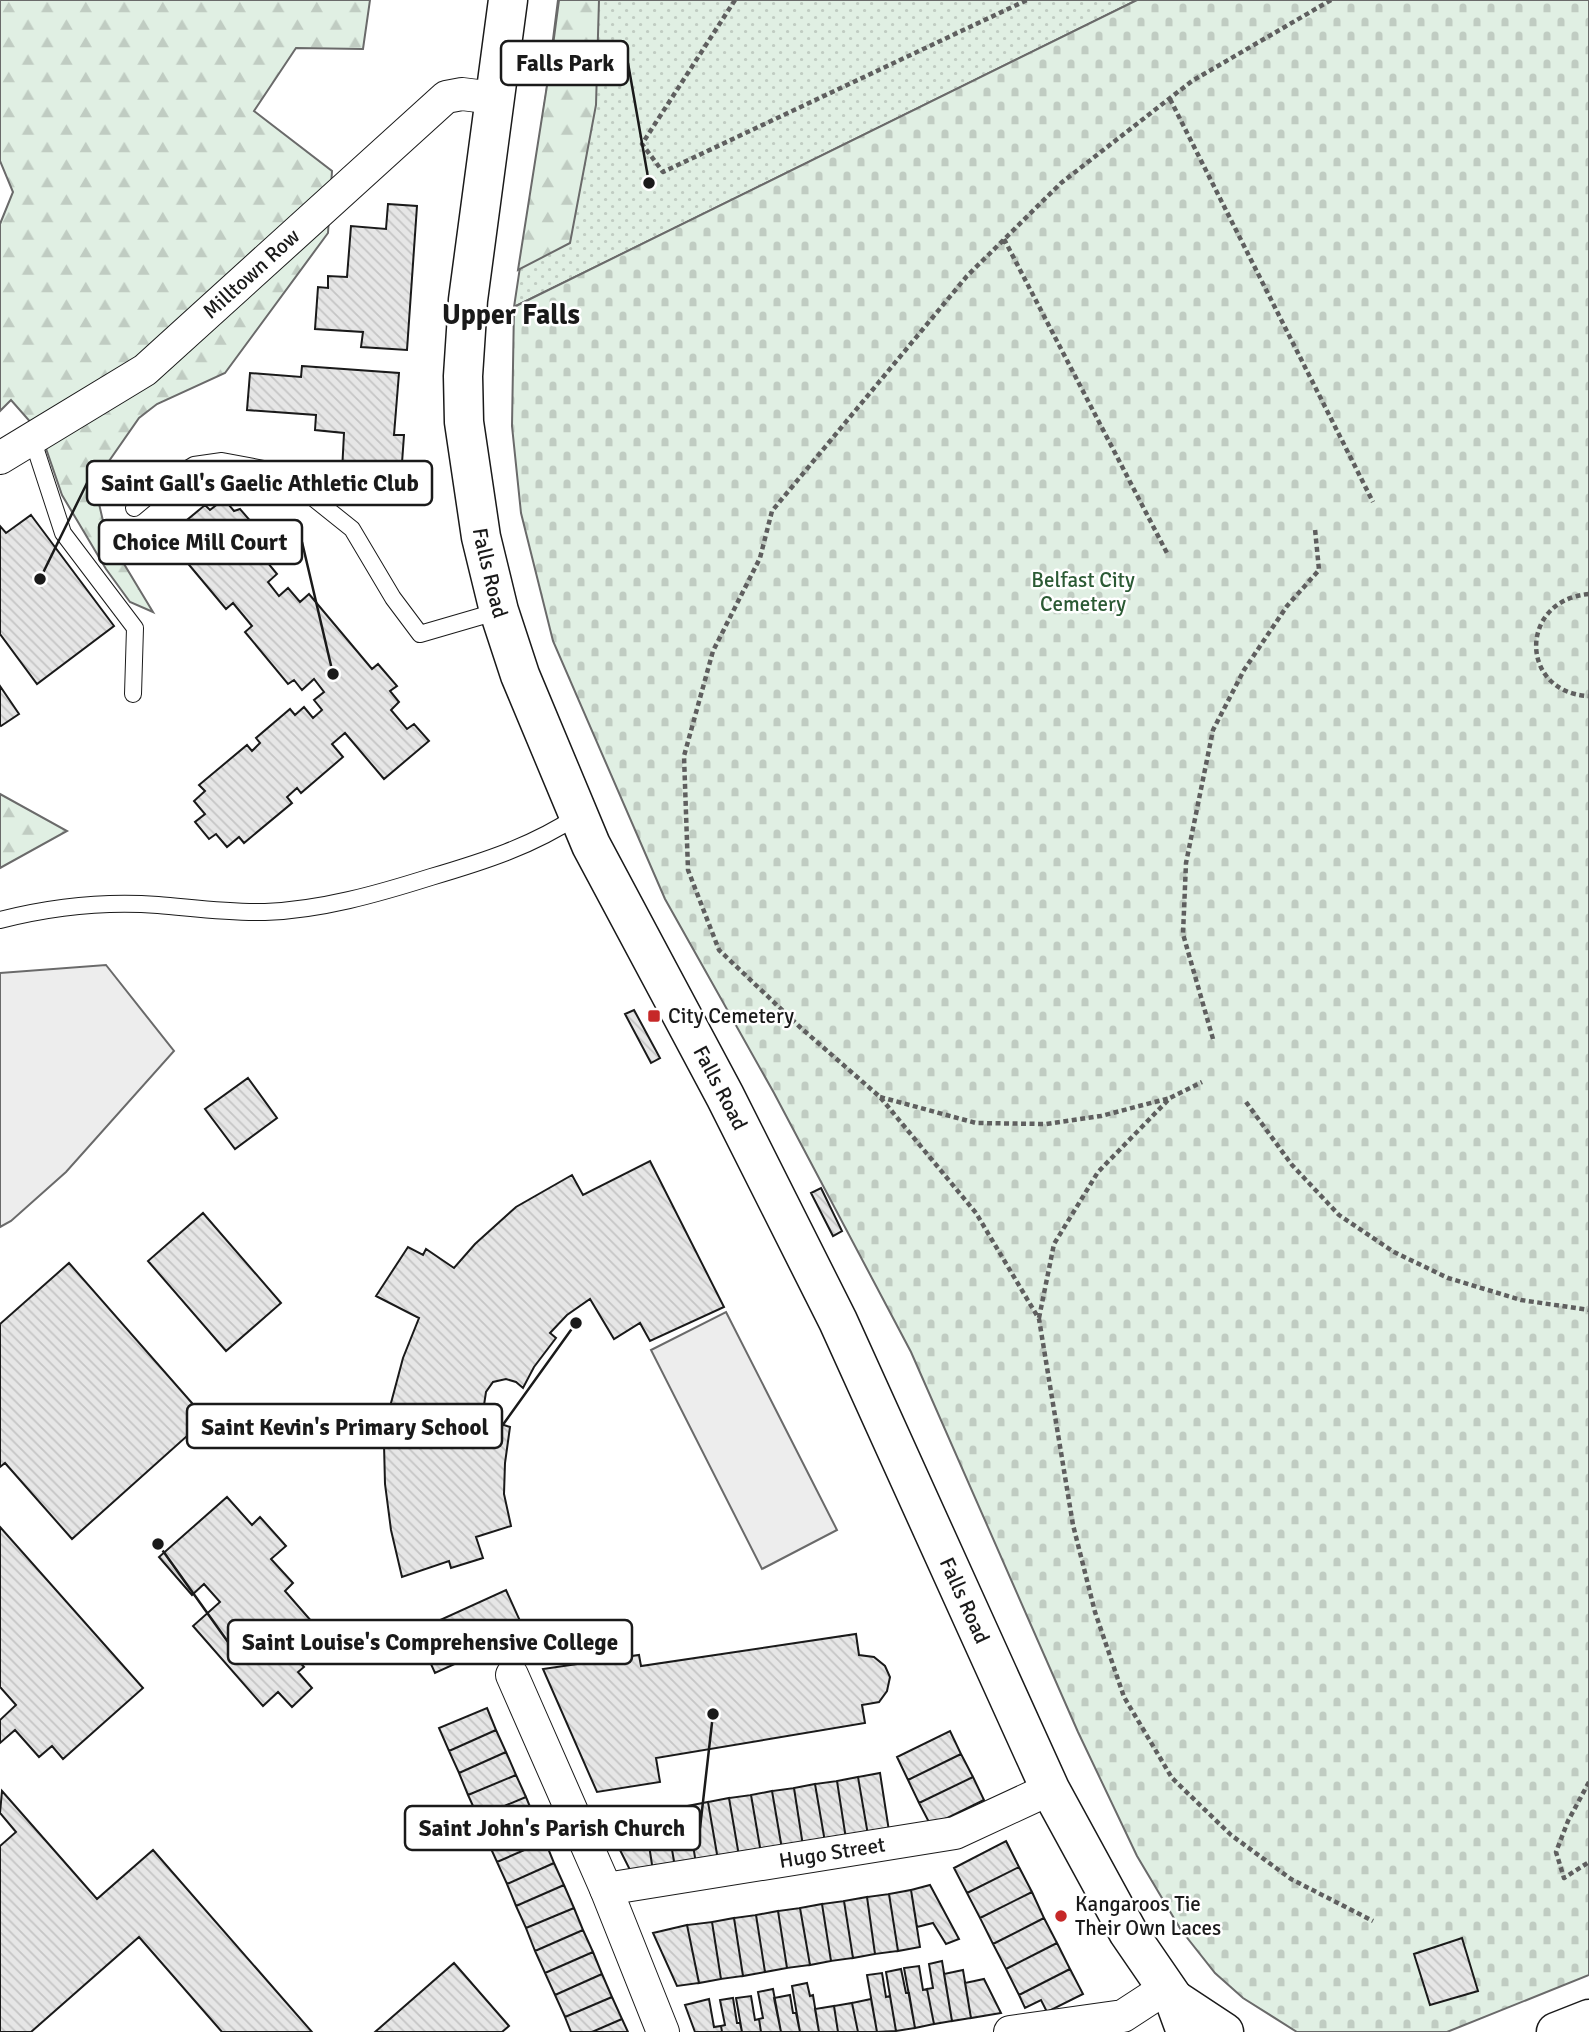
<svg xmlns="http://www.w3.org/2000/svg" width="1589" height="2032" viewBox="0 0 1589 2032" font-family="Signika,sans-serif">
<defs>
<pattern id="green-dots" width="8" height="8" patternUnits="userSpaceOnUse" patternTransform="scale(1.75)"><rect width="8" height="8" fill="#e0efe3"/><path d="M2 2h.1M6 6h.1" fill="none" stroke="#c0ccc2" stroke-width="1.8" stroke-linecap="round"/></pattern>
<pattern id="forest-firs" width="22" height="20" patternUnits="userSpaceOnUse" patternTransform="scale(1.75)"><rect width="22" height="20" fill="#e0efe3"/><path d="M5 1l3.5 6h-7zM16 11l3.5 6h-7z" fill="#c0ccc2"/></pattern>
<pattern id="cemetery-stones" width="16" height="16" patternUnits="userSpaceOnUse" patternTransform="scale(1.75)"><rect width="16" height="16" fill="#e0efe3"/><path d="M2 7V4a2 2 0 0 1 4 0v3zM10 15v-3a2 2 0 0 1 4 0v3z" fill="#c0ccc2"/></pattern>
<pattern id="building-back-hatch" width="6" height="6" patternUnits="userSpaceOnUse" patternTransform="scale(1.75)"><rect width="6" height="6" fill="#e6e6e6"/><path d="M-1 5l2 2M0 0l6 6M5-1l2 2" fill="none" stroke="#c5c5c5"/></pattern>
</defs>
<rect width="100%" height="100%" fill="#fff"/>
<!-- green -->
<path fill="url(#green-dots)" stroke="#6a6a6a" stroke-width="2" d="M 558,0 L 1137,0 L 514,307 L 546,95 Z"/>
<!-- forest -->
<path fill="url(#forest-firs)" stroke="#6a6a6a" stroke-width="2" d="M 0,0 L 370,0 L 363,49 L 296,48 L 254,111 L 332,171 L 328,233 L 225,373 L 157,404 L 139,418 L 107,464 L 97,495 L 106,534 L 153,612 L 130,602 L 106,569 L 62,495 L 41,434 L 11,400 L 0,411 L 0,224 L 13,192 L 0,161 Z
M 559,0 L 599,0 L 596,105 L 570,243 L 518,270 L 551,60 Z
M 0,794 L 67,831 L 0,868 Z"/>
<!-- cemetery -->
<path fill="url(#cemetery-stones)" stroke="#6a6a6a" stroke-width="2" d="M 1137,0 L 1589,0 L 1589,1975 L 1447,2032 L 1297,2032 L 1243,1998 L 1215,1973 L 1181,1930 L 1137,1856 L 1078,1732 L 911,1352 L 774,1093 L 665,899 L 553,641 L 521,513 L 512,426 L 514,307 Z"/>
<!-- parking -->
<path fill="#ededed" stroke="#6a6a6a" stroke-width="2" d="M 106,965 L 174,1051 L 66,1172 L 11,1221 L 0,1227 L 0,973 Z
M 726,1312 L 837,1530 L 762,1569 L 651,1350 Z"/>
<!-- building -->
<path fill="url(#building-back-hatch)" stroke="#1a1a1a" stroke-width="2" d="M 388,204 L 417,206 L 407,350 L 361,347 L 363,332 L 315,329 L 318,287 L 328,288 L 328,276 L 347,277 L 351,226 L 386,229 Z
M 302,366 L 399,373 L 394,435 L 404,435 L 401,477 L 342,472 L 344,433 L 315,430 L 316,415 L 247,410 L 250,373 L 301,377 Z
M 224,499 L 234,511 L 240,509 L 278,553 L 267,562 L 277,574 L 268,582 L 279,596 L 288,588 L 300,602 L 309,594 L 372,669 L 378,664 L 397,686 L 390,691 L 399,702 L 391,710 L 407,729 L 414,724 L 429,741 L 384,779 L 345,733 L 332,744 L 343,757 L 301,793 L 297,788 L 287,797 L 292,803 L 244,843 L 239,837 L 227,847 L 216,834 L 209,839 L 195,822 L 205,814 L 194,801 L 205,791 L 199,785 L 247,745 L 252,751 L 260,743 L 256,738 L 290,709 L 295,715 L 304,707 L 313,718 L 322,710 L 314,700 L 324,692 L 314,679 L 302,690 L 294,680 L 288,684 L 245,632 L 252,626 L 233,603 L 226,609 L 180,554 L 188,547 L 180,537 L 192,526 L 187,520 L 205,505 L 210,510 Z
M 31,515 L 114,626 L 37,684 L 0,634 L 0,526 L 6,533 Z
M 0,686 L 19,714 L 1,726 L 0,725 Z
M 634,1010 L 660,1058 L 651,1063 L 625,1014 Z
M 248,1078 L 277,1118 L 235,1149 L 205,1109 Z
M 650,1161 L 724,1307 L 650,1341 L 640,1323 L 614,1339 L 590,1299 L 567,1315 L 550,1333 L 556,1338 L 534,1367 L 523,1388 L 516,1382 L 506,1379 L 493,1382 L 486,1392 L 484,1405 L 488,1414 L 498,1423 L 510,1427 L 505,1463 L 504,1494 L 511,1526 L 476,1537 L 483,1558 L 451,1568 L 449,1561 L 402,1577 L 391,1530 L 385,1484 L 384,1444 L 391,1403 L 403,1358 L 419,1318 L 376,1296 L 408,1247 L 423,1255 L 426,1249 L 454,1268 L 475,1244 L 516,1207 L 572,1175 L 583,1195 Z
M 821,1188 L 842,1231 L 833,1236 L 811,1193 Z
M 203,1213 L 281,1303 L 226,1351 L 148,1261 Z
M 69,1263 L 206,1419 L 72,1539 L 5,1463 L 0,1467 L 0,1324 Z
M 227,1497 L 252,1525 L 260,1517 L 286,1546 L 271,1559 L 293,1583 L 285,1591 L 319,1630 L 292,1653 L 304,1667 L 298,1672 L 312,1688 L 292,1707 L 278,1692 L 263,1706 L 193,1626 L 220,1602 L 204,1584 L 192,1595 L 159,1557 Z
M 0,1527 L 143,1688 L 63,1759 L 52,1746 L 39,1757 L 15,1730 L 0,1743 L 0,1720 L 16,1705 L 0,1687 Z
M 506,1590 L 525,1632 L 435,1673 L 416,1631 Z
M 856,1634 L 859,1655 L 874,1657 L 885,1666 L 890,1677 L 887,1691 L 879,1702 L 862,1705 L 865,1723 L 656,1758 L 660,1782 L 597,1792 L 543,1669 L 639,1655 L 641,1666 Z
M 487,1708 L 496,1730 L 449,1751 L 439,1728 Z
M 496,1730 L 506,1752 L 459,1773 L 449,1751 Z
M 950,1731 L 961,1754 L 908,1780 L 897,1757 Z
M 506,1752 L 516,1775 L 468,1795 L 459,1773 Z
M 961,1754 L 973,1777 L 919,1803 L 908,1780 Z
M 880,1773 L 889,1831 L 868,1835 L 858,1777 Z
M 516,1775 L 526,1797 L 478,1817 L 468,1795 Z
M 858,1777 L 868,1835 L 846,1839 L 837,1781 Z
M 973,1777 L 984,1800 L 931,1826 L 919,1803 Z
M 837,1781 L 846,1839 L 825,1842 L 815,1784 Z
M 815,1784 L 825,1842 L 803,1846 L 794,1788 Z
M 794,1788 L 803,1846 L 782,1849 L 772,1791 Z
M 2,1791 L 97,1899 L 153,1850 L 312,2032 L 222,2032 L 139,1937 L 31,2032 L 0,2032 L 0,1846 L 16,1832 L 0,1813 Z
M 772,1791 L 782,1849 L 761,1853 L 751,1795 Z
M 751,1795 L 761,1853 L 739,1856 L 729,1798 Z
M 526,1797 L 535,1819 L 487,1840 L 478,1817 Z
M 729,1798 L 739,1856 L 718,1860 L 708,1802 Z
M 708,1802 L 718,1860 L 696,1864 L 687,1806 Z
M 687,1806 L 696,1864 L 675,1867 L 665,1809 Z
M 665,1809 L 675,1867 L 653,1871 L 644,1813 Z
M 644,1813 L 653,1871 L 632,1874 L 614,1838 L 626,1837 L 622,1816 Z
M 535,1819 L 545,1841 L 497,1862 L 487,1840 Z
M 545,1841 L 554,1863 L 507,1884 L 497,1862 Z
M 1006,1841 L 1019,1867 L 967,1893 L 954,1868 Z
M 554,1863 L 564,1885 L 516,1906 L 507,1884 Z
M 1019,1867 L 1032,1892 L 980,1918 L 967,1893 Z
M 564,1885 L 574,1908 L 526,1928 L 516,1906 Z
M 930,1885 L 959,1939 L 946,1944 L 933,1923 L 917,1927 L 911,1890 Z
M 911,1890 L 920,1947 L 898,1951 L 889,1894 Z
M 1032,1892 L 1044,1918 L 993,1944 L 980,1918 Z
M 889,1894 L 898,1951 L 875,1954 L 867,1897 Z
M 867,1897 L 875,1954 L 853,1958 L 844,1901 Z
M 844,1901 L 853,1958 L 831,1961 L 822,1904 Z
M 822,1904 L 831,1961 L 810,1965 L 800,1908 Z
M 574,1908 L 583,1930 L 535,1951 L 526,1928 Z
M 800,1908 L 810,1965 L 787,1968 L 778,1911 Z
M 778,1911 L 787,1968 L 765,1972 L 756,1915 Z
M 756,1915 L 765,1972 L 743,1976 L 734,1918 Z
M 734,1918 L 743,1976 L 721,1979 L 712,1922 Z
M 1044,1918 L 1057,1943 L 1006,1969 L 993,1944 Z
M 712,1922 L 721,1979 L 699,1983 L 687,1925 Z
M 687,1925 L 699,1983 L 677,1986 L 653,1933 Z
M 583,1930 L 593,1952 L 545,1973 L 535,1951 Z
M 1462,1938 L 1478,1991 L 1430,2005 L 1414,1954 Z
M 1057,1943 L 1070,1969 L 1019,1995 L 1006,1969 Z
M 593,1952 L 602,1974 L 555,1995 L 545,1973 Z
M 942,1961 L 952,2021 L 934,2024 L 927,1989 L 933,1988 L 929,1964 Z
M 454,1963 L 509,2026 L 502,2032 L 375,2032 Z
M 919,1966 L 923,1990 L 927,1989 L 934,2024 L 915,2028 L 904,1968 Z
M 901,1969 L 906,1993 L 909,1993 L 915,2028 L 896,2031 L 886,1972 Z
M 1070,1969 L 1083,1994 L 1047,2012 L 1041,2000 L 1025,2008 L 1019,1995 Z
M 963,1970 L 971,2018 L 952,2021 L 944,1974 Z
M 882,1973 L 886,1997 L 890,1996 L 896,2031 L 877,2032 L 867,1975 Z
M 602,1974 L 612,1997 L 565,2017 L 555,1995 Z
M 984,1979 L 1001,2013 L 971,2018 L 965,1983 Z
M 807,1983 L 810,1996 L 813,1995 L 819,2032 L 800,2032 L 792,1986 Z
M 773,1989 L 781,2032 L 761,2032 L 759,2019 L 763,2018 L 758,1992 Z
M 790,1995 L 793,2013 L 796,2013 L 800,2032 L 781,2032 L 774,1998 Z
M 751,1996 L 755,2020 L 759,2019 L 761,2032 L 742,2032 L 736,1998 Z
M 612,1997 L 622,2019 L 592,2032 L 571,2032 L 565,2017 Z
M 733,1998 L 737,2023 L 740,2023 L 742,2032 L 722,2032 L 721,2026 L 725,2025 L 720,2000 Z
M 709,1999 L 714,2027 L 721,2026 L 722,2032 L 695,2032 L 685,2005 Z
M 871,1999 L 877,2032 L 858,2032 L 852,2003 Z
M 852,2003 L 858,2032 L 838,2032 L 834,2006 Z
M 834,2006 L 838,2032 L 819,2032 L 815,2009 Z
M 622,2019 L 628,2032 L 592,2032 Z"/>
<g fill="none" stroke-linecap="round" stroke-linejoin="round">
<defs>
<path id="service" d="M 32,438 L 63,533 L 135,628 L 133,694
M 134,508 L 163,484 L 194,465 L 222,461 L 269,470 L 312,497 L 352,529 L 393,598 L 420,634 L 499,611
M 0,920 C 51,907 105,901 158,905 C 194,908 229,913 265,912 C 321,910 377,894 431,877 C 482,862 533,846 577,816"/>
<g id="minor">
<path id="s1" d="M 0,458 L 145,370 L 446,97 L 462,94 L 494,98"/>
<path d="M 512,1675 L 606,1889 L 663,2032"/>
<path id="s2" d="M 606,1889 L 955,1833 L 1050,1789"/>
<path d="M 1010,2032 L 1123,2016 L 1166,1988"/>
</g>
<path id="tertiary" d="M 1556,2032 L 1589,2019"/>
<g id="primary">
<path id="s3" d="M 508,0 L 468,300 L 463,376 L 464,422 L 481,537 L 499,611 L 520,675 L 591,845 L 725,1096 L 838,1321 L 1050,1789 L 1128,1932 L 1174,1999 L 1186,2032"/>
<path d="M 1174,1999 L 1224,2032"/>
</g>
</defs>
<!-- service casing -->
<use href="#service" stroke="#1a1a1a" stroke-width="18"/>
<!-- minor casing -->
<use href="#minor" stroke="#1a1a1a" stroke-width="34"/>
<!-- tertiary casing -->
<use href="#tertiary" stroke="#1a1a1a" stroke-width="41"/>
<!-- primary casing -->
<use href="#primary" stroke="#1a1a1a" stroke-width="41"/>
<!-- path -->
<path stroke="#5f5f5f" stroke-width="4.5" stroke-dasharray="5 3.5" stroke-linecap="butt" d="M 735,0 L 642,144 L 663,172 L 1027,0
M 1331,0 L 1192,81 L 1061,183 L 967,276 L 772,511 L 760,558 L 713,651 L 684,756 L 688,870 L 719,950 L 801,1028 L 880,1097 L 976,1213 L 1039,1319 L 1073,1525 L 1095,1612 L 1124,1697 L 1172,1778 L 1231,1835 L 1291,1879 L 1373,1921
M 1170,99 L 1373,502
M 1004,239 L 1168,555
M 1589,594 C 1518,600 1519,693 1589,696
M 1213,1039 L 1183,934 L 1186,863 L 1213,730 L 1244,670 L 1287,606 L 1319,570 L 1315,529
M 880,1097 L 976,1123 L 1046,1124 L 1101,1116 L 1170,1098
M 1246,1102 L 1292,1165 L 1339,1215 L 1394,1252 L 1448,1278 L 1521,1300 L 1589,1310
M 1039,1318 L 1054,1244 L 1098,1172 L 1170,1098 L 1202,1082
M 1589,1782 L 1568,1821 L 1556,1852 L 1564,1878 L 1589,1862"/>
<!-- service -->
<use href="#service" stroke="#fff" stroke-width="16"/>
<!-- minor -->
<use href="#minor" stroke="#fff" stroke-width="32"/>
<!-- tertiary -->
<use href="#tertiary" stroke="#fff" stroke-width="38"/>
<!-- primary -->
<use href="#primary" stroke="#fff" stroke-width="38"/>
</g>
<!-- markers -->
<g fill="#c62828" stroke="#fff" stroke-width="2.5">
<rect x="647" y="1009" width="14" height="14" rx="3.5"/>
<circle cx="1061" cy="1916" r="7"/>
</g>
<g text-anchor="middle" stroke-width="5" stroke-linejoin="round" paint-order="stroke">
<!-- street labels -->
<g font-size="21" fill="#1a1a1a" stroke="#fff">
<text dy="7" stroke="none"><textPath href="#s1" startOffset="313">Milltown Row</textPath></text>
<text dy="7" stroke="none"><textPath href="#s3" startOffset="578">Falls Road</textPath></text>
<text dy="7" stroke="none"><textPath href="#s3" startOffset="1144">Falls Road</textPath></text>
<text dy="7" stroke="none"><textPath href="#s3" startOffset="1712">Falls Road</textPath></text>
<text dy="7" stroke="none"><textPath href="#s2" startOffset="229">Hugo Street</textPath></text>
</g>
<!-- park labels -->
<g font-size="21" fill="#2b5a34" stroke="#fff">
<text x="1083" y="587">Belfast City<tspan x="1083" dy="24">Cemetery</tspan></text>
</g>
<!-- poi labels -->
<g font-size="21" fill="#1a1a1a" stroke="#fff" text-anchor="start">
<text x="668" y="1023">City Cemetery</text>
<text x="1075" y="1911">Kangaroos Tie<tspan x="1075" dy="24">Their Own Laces</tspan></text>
</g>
<!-- district labels -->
<g font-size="28" font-weight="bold" fill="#1a1a1a" stroke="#fff">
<text x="511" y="324">Upper Falls</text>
</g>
</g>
<!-- callouts -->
<path fill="none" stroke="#1a1a1a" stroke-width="2.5" d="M649 183L628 63M40 579L87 483M333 674L302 542M576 1323L502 1426M158 1544L228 1642M713 1714L700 1828"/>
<g fill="#1a1a1a" stroke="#fff" stroke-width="2.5">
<circle cx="649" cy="183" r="7"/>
<circle cx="40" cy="579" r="7"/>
<circle cx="333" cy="674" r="7"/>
<circle cx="576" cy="1323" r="7"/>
<circle cx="158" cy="1544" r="7"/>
<circle cx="713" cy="1714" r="7"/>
</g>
<g fill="#fff" stroke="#1a1a1a" stroke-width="2.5">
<rect x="501" y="41" width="127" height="44" rx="7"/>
<rect x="87" y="461" width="345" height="44" rx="7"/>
<rect x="99" y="520" width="203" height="44" rx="7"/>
<rect x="187" y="1404" width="315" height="44" rx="7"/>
<rect x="228" y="1620" width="404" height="44" rx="7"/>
<rect x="405" y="1806" width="295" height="44" rx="7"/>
</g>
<g font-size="23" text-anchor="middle" font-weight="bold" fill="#1a1a1a">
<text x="565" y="71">Falls Park</text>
<text x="260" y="491">Saint Gall's Gaelic Athletic Club</text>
<text x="200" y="550">Choice Mill Court</text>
<text x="345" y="1435">Saint Kevin's Primary School</text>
<text x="430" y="1650">Saint Louise's Comprehensive College</text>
<text x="552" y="1836">Saint John's Parish Church</text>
</g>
</svg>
